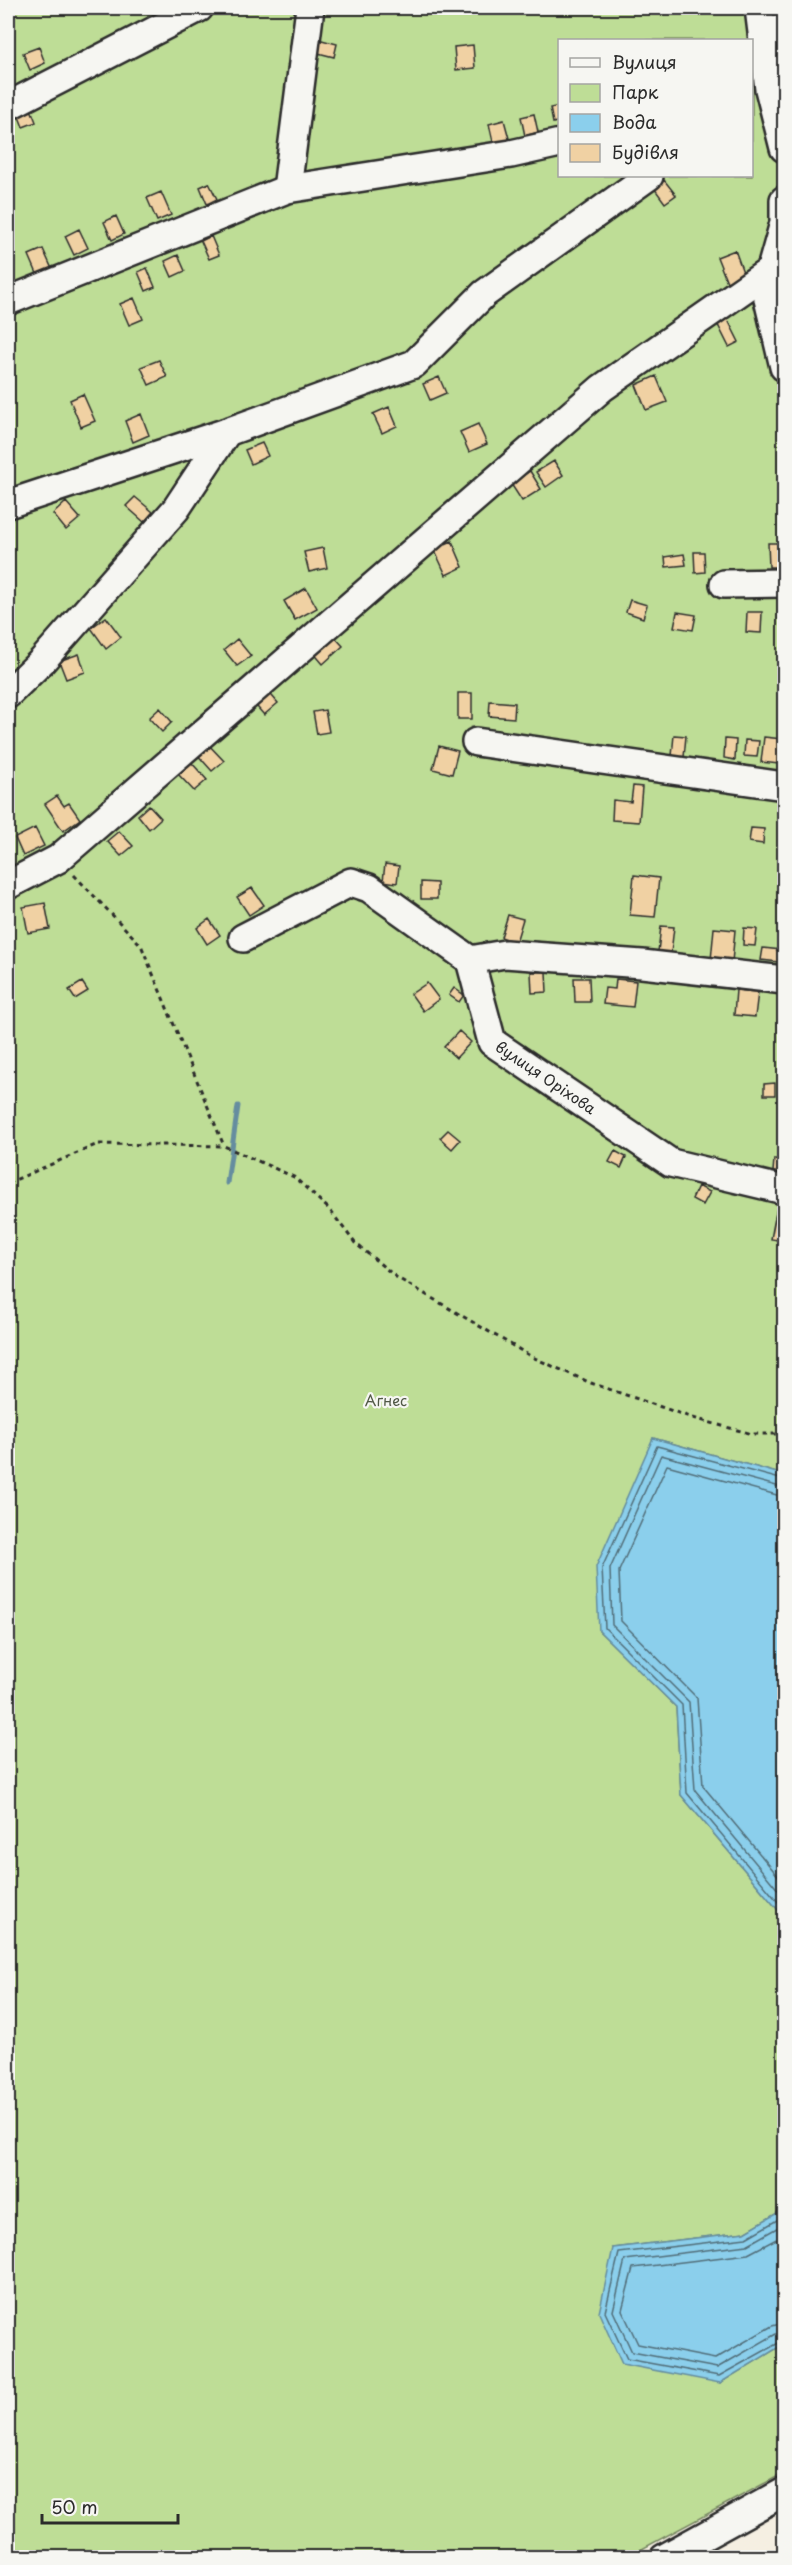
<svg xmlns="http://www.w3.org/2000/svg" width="792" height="2565" viewBox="0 0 792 2565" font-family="'Playpen Sans',sans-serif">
<rect width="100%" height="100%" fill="#f5efe2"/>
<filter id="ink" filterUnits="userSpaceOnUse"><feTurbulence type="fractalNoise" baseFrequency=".0167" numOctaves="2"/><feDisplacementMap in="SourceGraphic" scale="12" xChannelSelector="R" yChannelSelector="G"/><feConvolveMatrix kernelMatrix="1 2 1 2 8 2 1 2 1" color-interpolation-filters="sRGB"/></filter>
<g filter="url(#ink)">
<!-- green -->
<path fill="#bedd96" stroke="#748460" stroke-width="1.5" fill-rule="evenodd" d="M 8,8 L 784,8 L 784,1475 L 653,1438 L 599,1631 L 676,1707 L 681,1795 L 779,1911 L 784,2013 L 784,2209 L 745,2232 L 613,2248 L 720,2383 L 784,2344 L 784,2473 L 627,2557 L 8,2558 ZM 560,40 L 752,40 L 752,176 L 560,176 Z"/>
<!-- water -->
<path fill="#8bcfec" stroke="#658d9f" stroke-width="1.5" d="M 653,1438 L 784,1475 L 784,2013 L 779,1911 L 681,1795 L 676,1707 L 599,1631 L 596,1567 Z
M 784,2209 L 784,2344 L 720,2383 L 622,2364 L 599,2313 L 613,2248 L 745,2232 Z"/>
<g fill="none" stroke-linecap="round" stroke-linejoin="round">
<!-- shore -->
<path stroke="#516d78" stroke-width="1.5" d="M 784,1480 L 657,1446 L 602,1568 L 605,1628 L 682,1705 L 687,1793 L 784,1909
M 784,1488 L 661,1455 L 610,1569 L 612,1625 L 689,1702 L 695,1790 L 784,1897
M 784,1497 L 667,1465 L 619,1571 L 621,1621 L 697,1698 L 703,1786 L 784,1883
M 784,2216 L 746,2238 L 619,2253 L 605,2312 L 627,2359 L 719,2376 L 784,2340
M 784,2224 L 747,2245 L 625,2260 L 613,2311 L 632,2352 L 717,2368 L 776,2334 L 784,2332
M 784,2235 L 748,2254 L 633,2268 L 622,2310 L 638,2344 L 715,2359 L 772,2326 L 784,2323"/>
<!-- stream -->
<path stroke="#658d9f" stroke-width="5" d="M 227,1183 L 238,1106"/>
</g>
<!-- building -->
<path fill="#f0d1a3" stroke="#2b2b2b" stroke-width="1.5" d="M 318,39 L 337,44 L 334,57 L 314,52 Z
M 473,45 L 475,68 L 456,70 L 454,47 Z
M 39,47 L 45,63 L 30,70 L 23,53 Z
M 29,104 L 36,122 L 23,127 L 16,109 Z
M 560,106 L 560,121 L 553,123 L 550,108 Z
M 534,114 L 538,132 L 525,136 L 521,117 Z
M 504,120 L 510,142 L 494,146 L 489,124 Z
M 664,180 L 676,195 L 665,203 L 654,188 Z
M 209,183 L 217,199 L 207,204 L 200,187 Z
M 161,192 L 171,215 L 157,221 L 147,198 Z
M 116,216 L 124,234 L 112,240 L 104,222 Z
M 79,229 L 88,248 L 74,255 L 65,236 Z
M 211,236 L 219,255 L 209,259 L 201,241 Z
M 43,249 L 52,269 L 38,276 L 29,255 Z
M 735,250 L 744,275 L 727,282 L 717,257 Z
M 178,255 L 185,271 L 172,277 L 165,261 Z
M 147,268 L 155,287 L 146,291 L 138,272 Z
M 134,298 L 143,319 L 129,325 L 120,304 Z
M 726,316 L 739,342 L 729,347 L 716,321 Z
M 159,360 L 167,377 L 149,385 L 141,367 Z
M 656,376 L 667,402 L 646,410 L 636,385 Z
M 439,377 L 446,393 L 430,400 L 423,384 Z
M 83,394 L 95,421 L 81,427 L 70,400 Z
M 389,407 L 397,426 L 382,433 L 373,414 Z
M 141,414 L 149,435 L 133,442 L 125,421 Z
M 478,424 L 487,444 L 469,452 L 460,432 Z
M 262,443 L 268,456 L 251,464 L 245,450 Z
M 554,461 L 563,475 L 546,487 L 536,472 Z
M 530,471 L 541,489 L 522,501 L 511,484 Z
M 135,497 L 153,512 L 144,522 L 126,506 Z
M 66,502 L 80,518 L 66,530 L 53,514 Z
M 452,541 L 463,567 L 446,575 L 434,549 Z
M 768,543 L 784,543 L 784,567 L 769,567 Z
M 323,548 L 327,568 L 309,572 L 304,552 Z
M 694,552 L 704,552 L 705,572 L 695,573 Z
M 684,554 L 686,565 L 666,567 L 665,557 Z
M 306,588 L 317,608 L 295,620 L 284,601 Z
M 630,600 L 647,605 L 643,618 L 626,612 Z
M 677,612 L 696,615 L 693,630 L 674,627 Z
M 747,612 L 762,612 L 761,633 L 746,632 Z
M 106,617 L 121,637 L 106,649 L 91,628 Z
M 332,634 L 343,646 L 323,664 L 312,651 Z
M 237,639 L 251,656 L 237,666 L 224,650 Z
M 79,654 L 85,672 L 66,679 L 59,661 Z
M 266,689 L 278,703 L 264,715 L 252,701 Z
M 458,693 L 472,693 L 472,719 L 458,719 Z
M 490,701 L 515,703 L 514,718 L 489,716 Z
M 160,708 L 172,722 L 162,732 L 149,718 Z
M 325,710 L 329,732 L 317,734 L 313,712 Z
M 674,735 L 686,736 L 684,757 L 672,756 Z
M 764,737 L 782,739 L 779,764 L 761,762 Z
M 725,739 L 736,740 L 735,760 L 724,758 Z
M 745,740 L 759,741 L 757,757 L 744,756 Z
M 206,742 L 224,761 L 212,771 L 195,752 Z
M 439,746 L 458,751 L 452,774 L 433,769 Z
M 191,762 L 207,780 L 194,791 L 178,774 Z
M 633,786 L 642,787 L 639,822 L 612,820 L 613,800 L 631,802 Z
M 57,796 L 64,806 L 69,803 L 80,819 L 63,831 L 45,804 Z
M 149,805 L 161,818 L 149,829 L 138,815 Z
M 35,828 L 44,846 L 23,856 L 15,838 Z
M 751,828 L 764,829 L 763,844 L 749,842 Z
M 119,831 L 133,846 L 121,856 L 107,841 Z
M 385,864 L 399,866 L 397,883 L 383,881 Z
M 634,875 L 659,878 L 655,917 L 630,915 Z
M 421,882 L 437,883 L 437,899 L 421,899 Z
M 252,888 L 264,905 L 249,915 L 237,897 Z
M 45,903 L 50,929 L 28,933 L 23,907 Z
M 508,915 L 523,919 L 516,942 L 501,937 Z
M 209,919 L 220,935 L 207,944 L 197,928 Z
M 661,926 L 674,927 L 671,953 L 658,952 Z
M 714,928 L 735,930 L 732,962 L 711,960 Z
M 744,928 L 757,929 L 755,946 L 743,945 Z
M 763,948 L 781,950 L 779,962 L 761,960 Z
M 531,972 L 546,972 L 547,992 L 532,993 Z
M 574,978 L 589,978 L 590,1002 L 575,1002 Z
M 616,979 L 636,981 L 633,1007 L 603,1004 L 605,988 L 615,989 Z
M 82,982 L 88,991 L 75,999 L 69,990 Z
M 427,983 L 439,999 L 423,1011 L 411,994 Z
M 454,988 L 464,995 L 459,1002 L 449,995 Z
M 736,990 L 758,992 L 755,1017 L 734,1015 Z
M 459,1031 L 471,1042 L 456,1058 L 444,1047 Z
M 775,1083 L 775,1095 L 764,1095 L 764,1084 Z
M 448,1130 L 460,1140 L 452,1149 L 440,1138 Z
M 615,1151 L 626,1157 L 621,1168 L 609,1162 Z
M 774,1159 L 784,1160 L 784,1173 L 773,1172 Z
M 698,1186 L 710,1192 L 703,1205 L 692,1199 Z
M 777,1207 L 784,1209 L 784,1241 L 771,1239 Z"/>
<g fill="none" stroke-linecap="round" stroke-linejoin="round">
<defs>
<g id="minor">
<path d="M 759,8 L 769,89 L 784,148"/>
<path d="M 763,43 L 784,25"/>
<path d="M 8,106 L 199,8"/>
<path d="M 287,189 L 310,8"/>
<path d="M 784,200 L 784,223 L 771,269 L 768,299 L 784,367"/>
<path d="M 8,301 L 287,189 L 511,154 L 560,143"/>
<path d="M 8,504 L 227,432 L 414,364 L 484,294 L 649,176"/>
<path d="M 724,584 L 784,583"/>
<path d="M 8,694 L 42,661 L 176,509 L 227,432"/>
<path d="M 476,742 L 784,786"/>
<path d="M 8,885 L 58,859 L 602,388 L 784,261"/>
<path id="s1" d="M 243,938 L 351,882 L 369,888 L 470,960 L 492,1042 L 671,1163 L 784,1190"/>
<path d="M 470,960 L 505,954 L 642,964 L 784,980"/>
<path d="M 664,2558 L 784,2492"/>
</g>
</defs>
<!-- minor casing -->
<use href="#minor" stroke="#2b2b2b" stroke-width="32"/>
<!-- path -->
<path stroke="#2b2b2b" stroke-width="3" stroke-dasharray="4.5 4.5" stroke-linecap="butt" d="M 74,875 L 141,945 L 224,1146
M 8,1183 L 98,1144 L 224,1146 L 294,1177 L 329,1209 L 355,1243 L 396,1277 L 532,1357 L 591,1383 L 693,1418 L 752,1434 L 784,1434"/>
<!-- minor -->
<use href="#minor" stroke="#f6f6f2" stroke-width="27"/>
</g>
</g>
<g text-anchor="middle" stroke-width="4.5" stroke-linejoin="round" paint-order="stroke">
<!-- street labels -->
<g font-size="15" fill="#2b2b2b" stroke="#f6f6f2">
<text dy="5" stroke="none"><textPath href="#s1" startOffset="414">вулиця Оріхова</textPath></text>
</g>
<!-- park labels -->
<g font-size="15" fill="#505846" stroke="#f6f6f2">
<text x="386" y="1406">Агнес</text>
</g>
</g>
<!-- margin -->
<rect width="792" height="2565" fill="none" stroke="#f6f6f2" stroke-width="30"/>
<rect x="15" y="15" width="762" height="2535" fill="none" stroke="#2b2b2b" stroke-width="2" filter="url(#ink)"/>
<!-- legend -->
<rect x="558" y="39" width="195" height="138" fill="#f6f6f2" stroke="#a5a5a2" stroke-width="1.5"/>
<rect x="570" y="58" width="30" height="9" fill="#f6f6f2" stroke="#a5a5a2" stroke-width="1.5"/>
<text x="612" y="69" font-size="18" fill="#2b2b2b">Вулиця</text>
<rect x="570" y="84" width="30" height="18" fill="#bedd96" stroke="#a5a5a2" stroke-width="1.5"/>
<text x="612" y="99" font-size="18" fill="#2b2b2b">Парк</text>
<rect x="570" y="114" width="30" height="18" fill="#8bcfec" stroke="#a5a5a2" stroke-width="1.5"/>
<text x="612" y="129" font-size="18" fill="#2b2b2b">Вода</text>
<rect x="570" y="144" width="30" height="18" fill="#f0d1a3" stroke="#a5a5a2" stroke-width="1.5"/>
<text x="612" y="159" font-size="18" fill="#2b2b2b">Будівля</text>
<!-- scale -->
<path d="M42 2514v9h136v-9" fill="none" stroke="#2b2b2b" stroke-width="3"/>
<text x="51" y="2514" font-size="18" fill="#2b2b2b" stroke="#f6f6f2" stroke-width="4.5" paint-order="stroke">50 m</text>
</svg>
